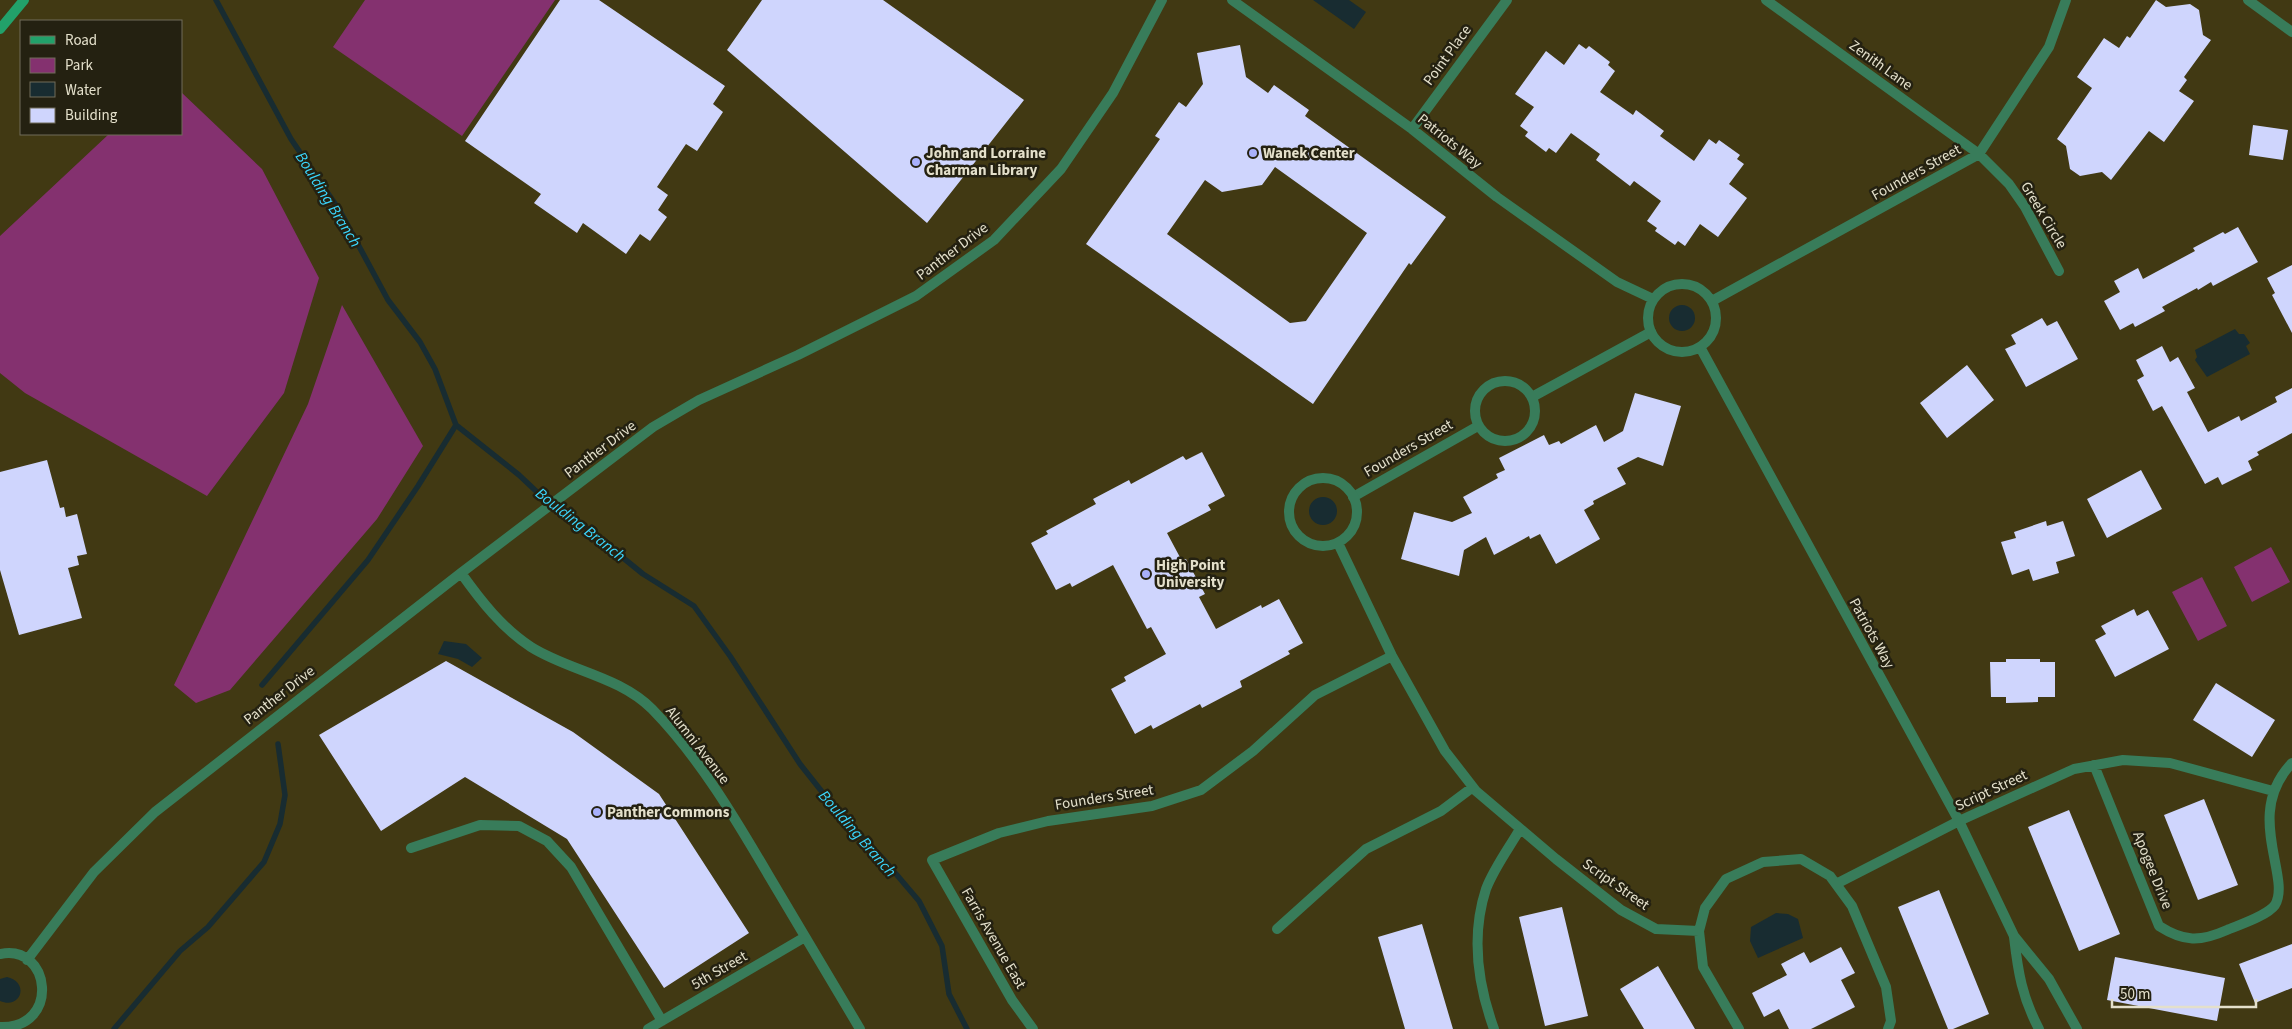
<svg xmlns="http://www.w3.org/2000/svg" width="2292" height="1029" viewBox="0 0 2292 1029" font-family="'Source Sans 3',sans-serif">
<rect width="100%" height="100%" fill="#413913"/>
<!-- green -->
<path fill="#84316f" d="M 365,0 L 555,0 L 462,136 L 333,47 Z
M 181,92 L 262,169 L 319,278 L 284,393 L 207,496 L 25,393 L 0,373 L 0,236 L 109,134 L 181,134 Z
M 342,305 L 423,446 L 377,519 L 230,690 L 196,703 L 174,685 L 308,404 Z
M 2271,547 L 2290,582 L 2252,602 L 2234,567 Z
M 2202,577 L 2227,626 L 2198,641 L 2172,592 Z"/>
<!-- water -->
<path fill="#182c31" d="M 1313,0 L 1349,0 L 1366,12 L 1354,29 Z
M1669 318a13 13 0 1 1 26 0a13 13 0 1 1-26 0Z
M 2235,329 L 2239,334 L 2244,334 L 2250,343 L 2246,346 L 2250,354 L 2207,377 L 2195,360 L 2197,357 L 2195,350 Z
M1309 511a14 14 0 1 1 28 0a14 14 0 1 1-28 0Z
M 444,641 L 466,644 L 482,658 L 472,667 L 458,659 L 438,654 Z
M 1776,913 L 1788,914 L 1798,919 L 1803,938 L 1758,958 L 1750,941 L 1751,927 Z
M 7,977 C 30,982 21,1010 0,1001 L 0,979 Z"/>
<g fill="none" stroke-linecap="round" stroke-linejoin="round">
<!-- stream -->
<path stroke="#182c31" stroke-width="5.5" d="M 216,0 L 291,139 L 340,211 L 388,300 L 420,342 L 435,369 L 456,425 L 519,475 L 537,492 L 569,514 L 643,574 L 694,606 L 730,656 L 800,764 L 838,812 L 885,861 L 919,901 L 942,946 L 949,994 L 967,1029
M 262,685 L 368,560 L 418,486 L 456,425
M 114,1029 L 180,951 L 208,927 L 264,862 L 280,824 L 285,795 L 278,744"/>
</g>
<!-- building -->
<path fill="#cfd5fd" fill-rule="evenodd" d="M 560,0 L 599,0 L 725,86 L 713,104 L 723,112 L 697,151 L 686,144 L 657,187 L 668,195 L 658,210 L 667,217 L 650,241 L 640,234 L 626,254 L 583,223 L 577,233 L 534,203 L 541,194 L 465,141 Z
M 762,0 L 883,0 L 1024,100 L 927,223 L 727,50 Z
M 2156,0 L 2166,7 L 2190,4 L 2199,10 L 2203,35 L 2211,40 L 2184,77 L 2187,80 L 2179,91 L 2194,101 L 2164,142 L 2149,131 L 2111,180 L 2102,172 L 2080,176 L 2070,169 L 2066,146 L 2057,139 L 2092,88 L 2077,77 L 2104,38 L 2119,48 L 2127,36 L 2130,38 Z
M 1579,44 L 1586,49 L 1589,46 L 1610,62 L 1608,65 L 1615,71 L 1600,92 L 1633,115 L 1636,110 L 1664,131 L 1660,136 L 1694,161 L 1709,139 L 1716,144 L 1719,140 L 1740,155 L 1737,159 L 1744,164 L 1729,184 L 1747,198 L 1718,237 L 1700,224 L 1685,246 L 1678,241 L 1675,245 L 1655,231 L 1657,228 L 1647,221 L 1661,201 L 1634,181 L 1630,186 L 1596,160 L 1600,154 L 1571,133 L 1556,153 L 1549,148 L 1546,152 L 1525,136 L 1528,132 L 1520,126 L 1534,107 L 1515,94 L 1546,51 L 1564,65 Z
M 1240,45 L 1246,77 L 1268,93 L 1274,85 L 1309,110 L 1305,116 L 1446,217 L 1411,265 L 1409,263 L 1313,404 L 1086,244 L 1160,139 L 1155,136 L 1179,102 L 1186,107 L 1203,84 L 1197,53 ZM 1275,167 L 1367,233 L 1306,321 L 1290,323 L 1167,234 L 1205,180 L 1222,192 L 1262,185 Z
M 2253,125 L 2288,130 L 2283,160 L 2249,155 Z
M 2238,227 L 2258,262 L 2213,286 L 2211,282 L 2198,290 L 2197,288 L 2162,307 L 2165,311 L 2135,327 L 2133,323 L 2120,330 L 2104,301 L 2120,292 L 2114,281 L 2138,268 L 2143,279 L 2195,251 L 2193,248 L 2223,232 L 2225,234 Z
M 2292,265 L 2292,333 L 2272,295 L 2275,293 L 2267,278 Z
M 2042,318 L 2047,326 L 2057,321 L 2078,359 L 2026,387 L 2005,349 L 2016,344 L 2011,335 Z
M 2162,346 L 2170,362 L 2178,357 L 2195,388 L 2187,392 L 2208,432 L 2239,416 L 2241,421 L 2277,402 L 2275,397 L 2292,388 L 2292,433 L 2257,452 L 2259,455 L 2248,461 L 2252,470 L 2222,485 L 2218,477 L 2205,484 L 2162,406 L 2153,411 L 2137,380 L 2144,376 L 2136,360 Z
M 1967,365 L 1994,400 L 1947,438 L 1920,403 Z
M 1635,393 L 1681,406 L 1663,466 L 1638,457 L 1617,468 L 1626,484 L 1593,501 L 1594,504 L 1584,510 L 1600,539 L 1556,564 L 1540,534 L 1530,539 L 1529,536 L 1494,555 L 1486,537 L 1464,550 L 1459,576 L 1401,559 L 1414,512 L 1452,522 L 1472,513 L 1463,497 L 1498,478 L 1496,474 L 1505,470 L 1499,458 L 1544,435 L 1549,445 L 1559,441 L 1561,444 L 1596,425 L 1604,442 L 1623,431 Z
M 1202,452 L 1225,496 L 1208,505 L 1211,510 L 1167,533 L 1182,561 L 1186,559 L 1205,594 L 1199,597 L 1216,629 L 1261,605 L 1262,608 L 1279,599 L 1303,643 L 1288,651 L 1290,654 L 1240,681 L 1242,687 L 1202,708 L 1200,704 L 1153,729 L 1151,725 L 1135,734 L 1111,689 L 1126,681 L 1124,677 L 1166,654 L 1151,627 L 1147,629 L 1113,565 L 1072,587 L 1070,583 L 1056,590 L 1031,543 L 1048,534 L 1046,531 L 1096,504 L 1093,499 L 1129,480 L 1131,484 L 1183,456 L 1186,460 Z
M 47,460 L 60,508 L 64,507 L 66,517 L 77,514 L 87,554 L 77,556 L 79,565 L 68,568 L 82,618 L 19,635 L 0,570 L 0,472 Z
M 2141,470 L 2162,509 L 2107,538 L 2087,499 Z
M 2046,521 L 2047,526 L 2063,521 L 2075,556 L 2056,562 L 2059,573 L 2033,581 L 2029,569 L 2012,575 L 2001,542 L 2016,538 L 2014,532 Z
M 2134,609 L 2137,616 L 2148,610 L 2169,649 L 2115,677 L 2095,640 L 2106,634 L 2101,626 Z
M 2006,659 L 2040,659 L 2040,662 L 2055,662 L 2055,697 L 2038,697 L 2038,702 L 2006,703 L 2006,697 L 1991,697 L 1990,662 L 2006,662 Z
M 446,661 L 573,732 L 659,794 L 749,933 L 664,988 L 567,839 L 465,777 L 381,831 L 319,735 Z
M 2216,683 L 2275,720 L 2252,757 L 2193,720 Z
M 2204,799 L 2238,885 L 2198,900 L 2164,815 Z
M 2069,810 L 2120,934 L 2079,951 L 2028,827 Z
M 1939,890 L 1989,1014 L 1953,1029 L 1948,1029 L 1898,907 Z
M 1562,907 L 1588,1016 L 1545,1026 L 1519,917 Z
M 1422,924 L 1453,1029 L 1405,1029 L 1378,937 Z
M 2292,944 L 2292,988 L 2255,1003 L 2239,964 Z
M 1841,947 L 1855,973 L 1841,980 L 1855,1007 L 1811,1029 L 1789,1029 L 1779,1009 L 1764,1017 L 1752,993 L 1787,975 L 1781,964 L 1804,952 L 1810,963 Z
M 2115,957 L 2225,978 L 2217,1021 L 2107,1000 Z
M 1658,966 L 1695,1029 L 1644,1029 L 1620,989 Z"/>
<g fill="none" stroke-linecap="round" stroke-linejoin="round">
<!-- pedestrian -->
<path stroke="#387c5a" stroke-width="10" d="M1475 411a30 30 0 1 1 60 0a30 30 0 1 1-60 0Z
M 1532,397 L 1651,332
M 1353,497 L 1478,426"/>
<!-- minor -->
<path stroke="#387c5a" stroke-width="10" d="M 1232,0 L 1412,129 L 1497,197 L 1617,282 L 1653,299
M 1766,0 L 1979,154 L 2009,184 L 2025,207 L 2059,271
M 2248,0 L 2292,32
M 1412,129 L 1507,0
M1648 318a34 34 0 1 1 68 0a34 34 0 1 1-68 0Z
M 1712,301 L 1979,154 L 2049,47 L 2066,0
M 1700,347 L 1959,821 L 2014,936 L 2049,979 L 2077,1029
M1289 512a34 34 0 1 1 68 0a34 34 0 1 1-68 0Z
M 1338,543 L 1392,656 L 1445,751 L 1476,791 L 1556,859 L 1621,910 L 1656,929 L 1699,931
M 461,573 C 481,601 502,628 531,647 C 569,671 619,676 652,709 C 699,757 735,818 769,876 C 799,927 830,978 860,1029
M 2094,765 L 2159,926 C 2184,942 2200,942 2227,930 C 2239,925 2267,916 2275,905 C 2292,877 2243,814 2292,763
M 411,848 L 480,825 L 519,826 L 547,841 L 571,867 L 662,1021
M 1836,884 L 1959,821 L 2074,769 L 2123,760 L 2170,763 L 2273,791
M 1277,929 L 1366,849 L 1441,811 L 1473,787
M 2014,937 C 2018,972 2022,997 2039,1029
M 0,954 C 51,943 61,1029 0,1027
M 27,960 L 94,872 L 155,812 L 461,573 L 653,427 L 699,400 L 798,355 L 916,296 L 994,240 L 1061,169 L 1113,93 L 1162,0
M 648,1029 L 805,937
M 1033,1029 L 1012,1000 L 932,860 L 999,833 L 1048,821 L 1152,806 L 1201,790 L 1253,751 L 1315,695 L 1392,656
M 1494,1029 C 1478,985 1471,935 1486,889 C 1494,868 1509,848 1520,829
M 1739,1029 L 1703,967 L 1699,931 L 1705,908 L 1726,879 L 1763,862 L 1801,859 L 1830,876 L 1852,906 L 1886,987 L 1891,1021 L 1888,1029"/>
<!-- secondary -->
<path stroke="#22a16a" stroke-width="10" d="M 0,29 L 24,0"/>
</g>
<!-- markers -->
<g fill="#a8b0fc" stroke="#242111" stroke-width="2">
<circle cx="1253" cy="153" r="5"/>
<circle cx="916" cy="162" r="5"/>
<circle cx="1146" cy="574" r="5"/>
<circle cx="597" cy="812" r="5"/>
</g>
<g text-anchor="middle" stroke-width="5" stroke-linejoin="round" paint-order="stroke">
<!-- street labels -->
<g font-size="15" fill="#e4e0cb" stroke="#242111">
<text transform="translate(1447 55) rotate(-54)" y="5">Point Place</text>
<text transform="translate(1881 65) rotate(36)" y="5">Zenith Lane</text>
<text transform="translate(1450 141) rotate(39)" y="5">Patriots Way</text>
<text transform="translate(1916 172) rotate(-29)" y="5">Founders Street</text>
<text transform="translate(2044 215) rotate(59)" y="5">Greek Circle</text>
<text transform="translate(952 251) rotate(-37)" y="5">Panther Drive</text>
<text transform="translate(1408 448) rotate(-30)" y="5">Founders Street</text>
<text transform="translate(600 449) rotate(-37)" y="5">Panther Drive</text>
<text transform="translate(1872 633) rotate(61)" y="5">Patriots Way</text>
<text transform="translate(279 695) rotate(-38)" y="5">Panther Drive</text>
<text transform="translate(698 745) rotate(52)" y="5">Alumni Avenue</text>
<text transform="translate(1991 790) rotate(-25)" y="5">Script Street</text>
<text transform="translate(1104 797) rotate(-9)" y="5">Founders Street</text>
<text transform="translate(2153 870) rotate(68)" y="5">Apogee Drive</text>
<text transform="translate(1616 884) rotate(35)" y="5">Script Street</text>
<text transform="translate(994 938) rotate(60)" y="5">Farris Avenue East</text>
<text transform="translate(719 970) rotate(-30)" y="5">5th Street</text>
</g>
<!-- poi labels -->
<g font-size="15" font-weight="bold" fill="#e4e0cb" stroke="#242111" text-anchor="start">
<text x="926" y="158">John and Lorraine<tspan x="926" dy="17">Charman Library</tspan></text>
<text x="1263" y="158">Wanek Center</text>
<text x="1156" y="570">High Point<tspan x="1156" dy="17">University</tspan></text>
<text x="607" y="817">Panther Commons</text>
</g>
<!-- water labels -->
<g font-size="16" font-style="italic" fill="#3bd7fe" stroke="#242111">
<text transform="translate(329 199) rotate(58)" y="6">Boulding Branch</text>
<text transform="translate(581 524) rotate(38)" y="6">Boulding Branch</text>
<text transform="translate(858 833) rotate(49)" y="6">Boulding Branch</text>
</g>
</g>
<!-- legend -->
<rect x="20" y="20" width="162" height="115" fill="#242111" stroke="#716d5b"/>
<rect x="30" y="36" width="25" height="8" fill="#22a16a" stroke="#716d5b"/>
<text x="65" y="45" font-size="15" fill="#e4e0cb">Road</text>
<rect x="30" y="58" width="25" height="15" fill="#84316f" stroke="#716d5b"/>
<text x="65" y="70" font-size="15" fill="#e4e0cb">Park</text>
<rect x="30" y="82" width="25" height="15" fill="#182c31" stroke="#716d5b"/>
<text x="65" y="95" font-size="15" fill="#e4e0cb">Water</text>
<rect x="30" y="108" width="25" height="15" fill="#cfd5fd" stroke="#716d5b"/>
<text x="65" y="120" font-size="15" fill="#e4e0cb">Building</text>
<!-- scale -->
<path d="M2112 999v8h144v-8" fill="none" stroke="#e4e0cb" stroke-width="2.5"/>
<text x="2120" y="999" font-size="15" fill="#e4e0cb" stroke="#242111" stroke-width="4" paint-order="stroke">50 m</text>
</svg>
